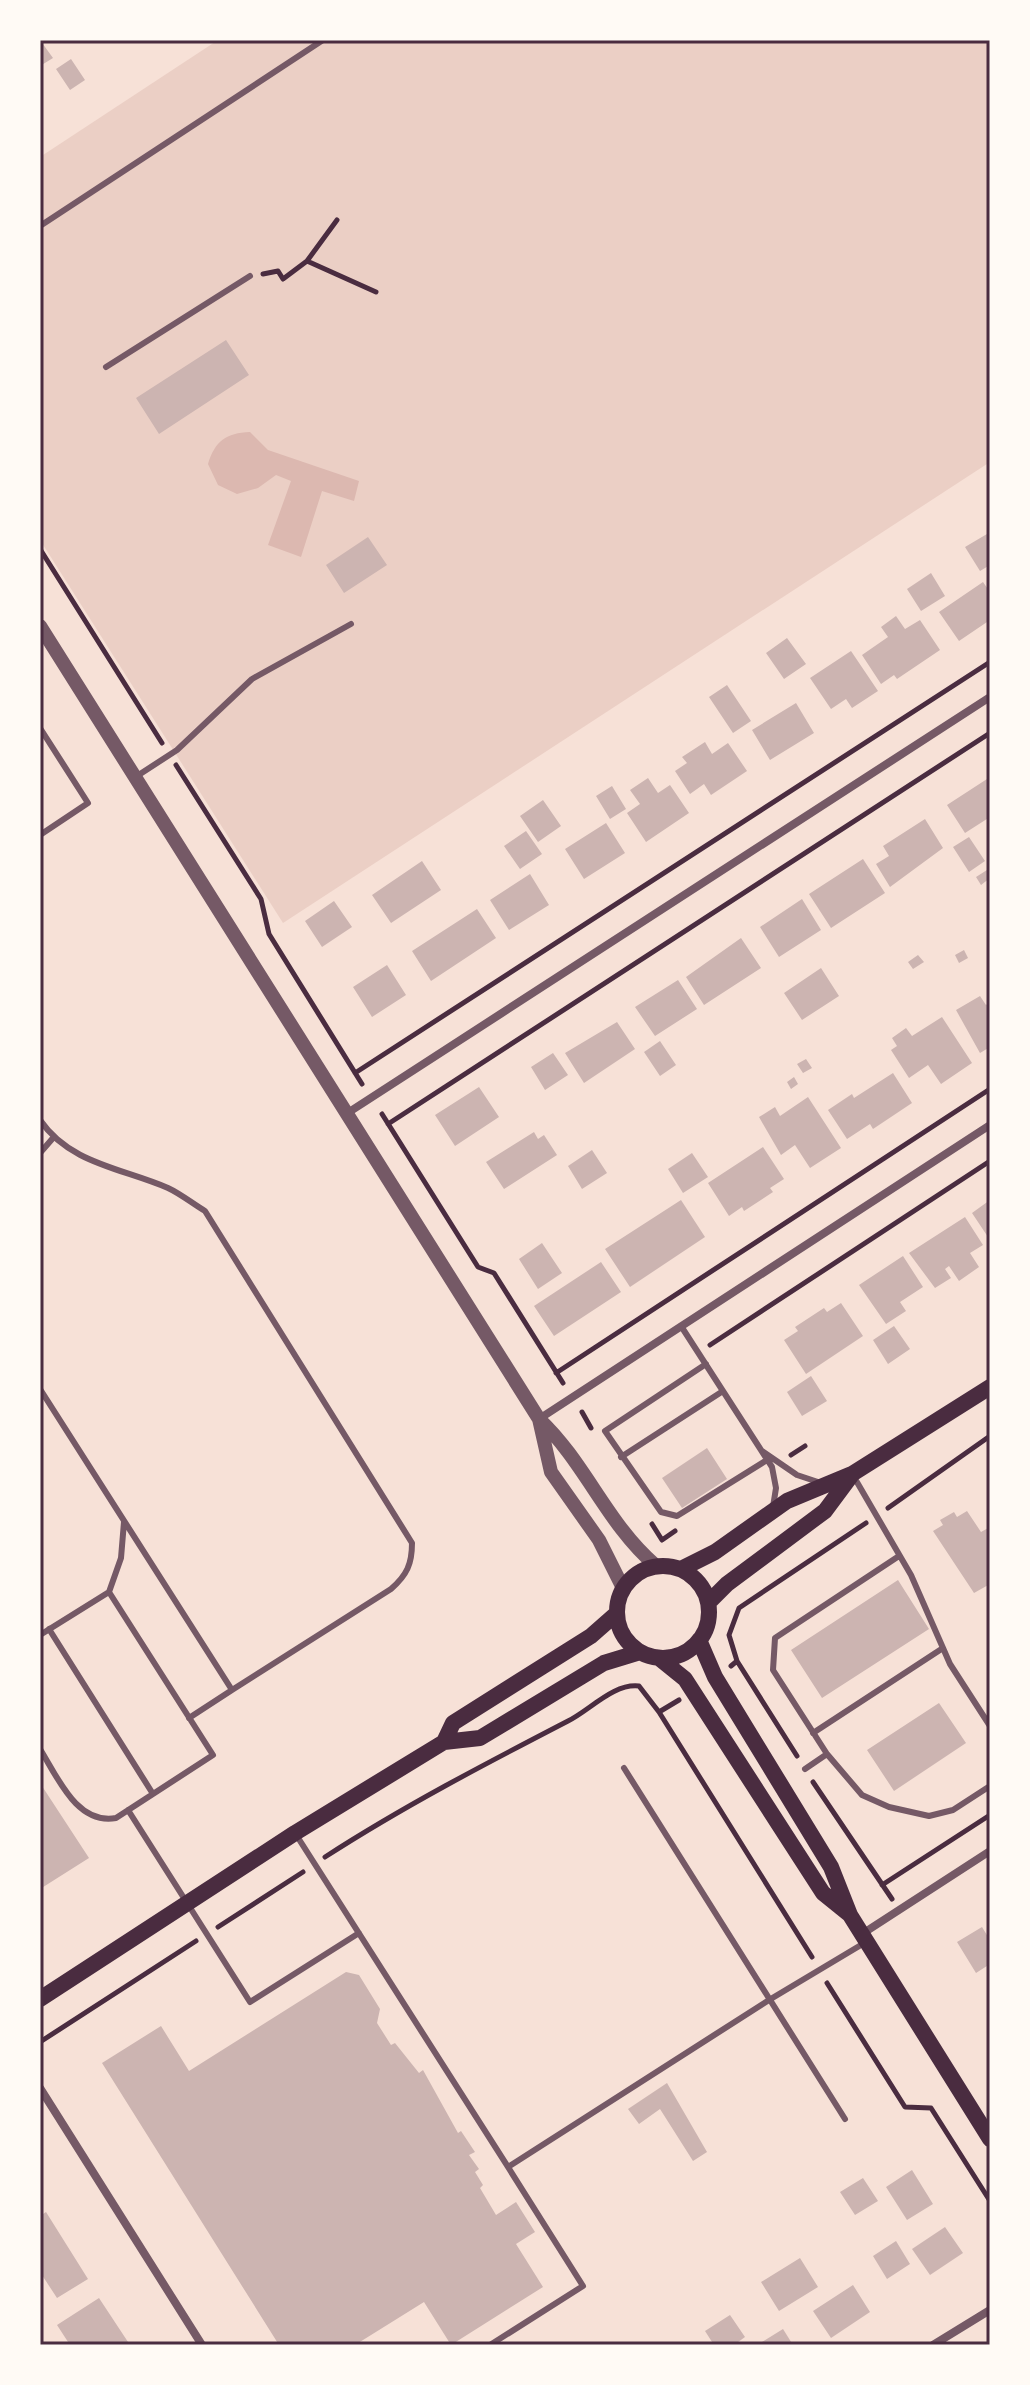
<svg xmlns="http://www.w3.org/2000/svg" width="1030" height="2385" viewBox="0 0 1030 2385" font-family="Arial,sans-serif">
<rect width="100%" height="100%" fill="#f7e1d7"/>
<!-- green -->
<path fill="#ebcfc5" d="M 218,40 L 990,40 L 990,462 L 283,923 L 40,540 L 40,157 Z"/>
<!-- water -->
<path fill="#dcb8b0" d="M 250,432 L 268,450 L 359,481 L 354,501 L 322,491 L 301,557 L 268,545 L 291,481 L 276,475 L 258,488 L 237,494 L 218,485 L 208,464 C 215,441 226,433 250,432 Z"/>
<!-- building -->
<path fill="#ccb4b1" d="M 40,40 L 53,58 L 40,66 Z
M 71,59 L 85,80 L 70,90 L 56,69 Z
M 226,340 L 249,375 L 159,434 L 136,398 Z
M 987,534 L 990,565 L 980,571 L 965,547 Z
M 368,537 L 387,565 L 344,593 L 326,565 Z
M 931,573 L 945,596 L 921,611 L 907,589 Z
M 983,582 L 990,592 L 990,620 L 959,641 L 939,612 Z
M 896,616 L 905,629 L 920,620 L 940,650 L 897,679 L 894,675 L 881,684 L 862,655 L 888,637 L 881,627 Z
M 787,638 L 806,664 L 784,679 L 766,653 Z
M 851,651 L 878,691 L 852,708 L 846,699 L 831,709 L 810,678 Z
M 727,685 L 751,721 L 733,733 L 709,697 Z
M 796,703 L 814,733 L 770,760 L 752,730 Z
M 705,742 L 712,754 L 728,743 L 747,771 L 711,795 L 704,784 L 690,794 L 675,771 L 687,763 L 682,757 Z
M 648,778 L 658,793 L 670,785 L 689,813 L 646,842 L 627,813 L 640,804 L 630,790 Z
M 987,779 L 990,817 L 965,833 L 947,805 Z
M 612,786 L 626,809 L 610,819 L 596,796 Z
M 543,800 L 561,826 L 538,842 L 520,816 Z
M 925,819 L 943,848 L 890,887 L 876,864 L 889,856 L 883,846 Z
M 606,823 L 625,853 L 584,879 L 565,849 Z
M 526,831 L 542,854 L 520,869 L 504,846 Z
M 969,837 L 985,861 L 969,872 L 953,847 Z
M 863,859 L 885,893 L 831,928 L 809,894 Z
M 422,861 L 441,890 L 391,923 L 372,895 Z
M 987,870 L 990,878 L 981,885 L 976,877 Z
M 530,874 L 549,905 L 509,930 L 490,900 Z
M 802,899 L 821,930 L 779,957 L 760,927 Z
M 334,901 L 352,927 L 322,947 L 305,921 Z
M 477,909 L 496,938 L 431,981 L 412,951 Z
M 741,938 L 761,968 L 704,1005 L 686,977 Z
M 964,950 L 968,958 L 959,963 L 955,955 Z
M 918,955 L 924,962 L 913,969 L 908,962 Z
M 387,965 L 406,995 L 372,1017 L 353,987 Z
M 821,968 L 839,996 L 802,1020 L 784,993 Z
M 678,980 L 697,1009 L 655,1036 L 635,1007 Z
M 980,996 L 986,1005 L 990,1002 L 990,1047 L 980,1053 L 956,1010 Z
M 942,1017 L 972,1063 L 941,1084 L 928,1065 L 909,1078 L 891,1050 L 897,1046 L 892,1038 L 906,1028 L 912,1036 Z
M 617,1022 L 635,1049 L 584,1083 L 565,1053 Z
M 660,1041 L 676,1065 L 660,1076 L 644,1052 Z
M 553,1053 L 568,1075 L 545,1090 L 531,1067 Z
M 806,1059 L 812,1068 L 803,1073 L 797,1064 Z
M 893,1073 L 912,1103 L 873,1129 L 870,1124 L 847,1139 L 828,1110 L 852,1094 L 854,1098 Z
M 794,1077 L 798,1084 L 791,1089 L 787,1082 Z
M 479,1087 L 499,1117 L 455,1146 L 435,1115 Z
M 808,1097 L 841,1148 L 810,1168 L 795,1145 L 781,1155 L 759,1117 L 775,1107 L 780,1116 Z
M 534,1132 L 538,1139 L 544,1135 L 557,1155 L 504,1189 L 486,1162 Z
M 763,1147 L 784,1179 L 770,1188 L 773,1192 L 744,1211 L 742,1207 L 729,1216 L 708,1183 Z
M 592,1150 L 607,1173 L 582,1189 L 568,1166 Z
M 692,1153 L 708,1177 L 683,1193 L 668,1169 Z
M 681,1200 L 705,1237 L 630,1287 L 605,1249 Z
M 990,1200 L 990,1240 L 972,1213 Z
M 965,1217 L 983,1245 L 970,1253 L 979,1267 L 959,1281 L 949,1266 L 945,1269 L 951,1278 L 935,1288 L 909,1253 Z
M 542,1243 L 562,1273 L 538,1289 L 519,1259 Z
M 903,1256 L 923,1287 L 900,1302 L 906,1311 L 886,1324 L 859,1285 Z
M 601,1262 L 621,1292 L 554,1336 L 534,1306 Z
M 841,1303 L 863,1336 L 806,1374 L 784,1340 L 798,1331 L 795,1327 L 824,1308 L 827,1312 Z
M 894,1326 L 910,1349 L 888,1364 L 873,1340 Z
M 811,1376 L 827,1401 L 802,1416 L 787,1392 Z
M 707,1448 L 727,1479 L 682,1508 L 662,1478 Z
M 967,1511 L 981,1532 L 990,1527 L 990,1584 L 974,1593 L 933,1531 L 943,1525 L 940,1520 L 954,1512 L 957,1517 Z
M 898,1580 L 929,1629 L 822,1698 L 791,1650 Z
M 939,1703 L 966,1743 L 894,1791 L 867,1750 Z
M 40,1783 L 89,1858 L 40,1889 Z
M 982,1927 L 990,1940 L 990,1964 L 976,1973 L 957,1942 Z
M 346,1972 L 359,1975 L 380,2009 L 377,2023 L 391,2045 L 395,2043 L 419,2073 L 423,2070 L 458,2133 L 461,2131 L 475,2152 L 469,2155 L 479,2169 L 475,2172 L 483,2185 L 480,2188 L 496,2215 L 516,2202 L 535,2232 L 516,2244 L 543,2287 L 451,2345 L 424,2302 L 355,2345 L 279,2345 L 102,2063 L 161,2026 L 189,2071 Z
M 667,2083 L 707,2152 L 693,2161 L 660,2109 L 639,2124 L 628,2109 Z
M 912,2170 L 933,2204 L 907,2220 L 886,2187 Z
M 863,2178 L 878,2201 L 855,2215 L 840,2192 Z
M 46,2212 L 88,2279 L 57,2298 L 40,2272 L 40,2216 Z
M 945,2227 L 963,2253 L 930,2275 L 912,2249 Z
M 896,2241 L 910,2264 L 887,2279 L 873,2256 Z
M 800,2258 L 818,2287 L 779,2311 L 761,2282 Z
M 853,2285 L 870,2312 L 831,2338 L 813,2311 Z
M 99,2298 L 130,2345 L 70,2345 L 57,2325 Z
M 730,2315 L 745,2337 L 734,2345 L 714,2345 L 705,2331 Z
M 783,2329 L 793,2345 L 757,2345 Z"/>
<g fill="none" stroke-linecap="round" stroke-linejoin="round">
<!-- path -->
<path stroke="#4a2c40" stroke-width="5" d="M 307,261 L 337,220
M 263,274 L 278,271 L 283,279 L 307,261 L 376,292
M 40,549 L 162,743
M 176,765 L 261,899 L 269,934 L 362,1084
M 355,1073 L 990,662
M 382,1114 L 478,1267 L 494,1273 L 563,1383
M 388,1124 L 990,733
M 710,1345 L 990,1161
M 556,1373 L 990,1089
M 582,1412 L 591,1428
M 791,1455 L 805,1446
M 888,1508 L 990,1436
M 652,1524 L 662,1540 L 675,1531
M 737,1661 L 797,1756
M 731,1666 L 737,1661 L 729,1635 L 739,1608 L 866,1523
M 659,1712 L 679,1700
M 813,1782 L 892,1899
M 325,1857 C 404,1806 485,1764 568,1721 C 590,1710 614,1683 639,1686 L 659,1712 L 812,1957
M 882,1885 L 990,1815
M 218,1927 L 303,1872
M 827,1983 L 905,2107 L 931,2108 L 990,2201
M 40,2042 L 196,1941"/>
<!-- service -->
<path stroke="#755966" stroke-width="6" d="M 40,226 L 323,40
M 106,367 L 250,276
M 40,728 L 88,803 L 40,835
M 137,776 L 177,750 L 252,679 L 351,624
M 40,1120 C 70,1164 122,1168 168,1188 C 181,1194 193,1204 205,1211 L 412,1543 C 412,1564 407,1575 391,1589 L 232,1690 L 40,1389
M 40,1153 L 53,1138
M 681,1326 L 772,1467 L 776,1488 L 773,1507
M 706,1364 L 605,1431 L 661,1512 L 677,1516 L 767,1460
M 762,1451 L 797,1475 L 818,1482
M 621,1457 L 723,1391
M 854,1477 L 911,1575 L 950,1664 L 990,1726
M 109,1592 L 121,1558 L 124,1522
M 49,1629 L 153,1794
M 40,1635 L 109,1592 L 213,1755 L 116,1818 C 77,1825 58,1778 40,1749
M 189,1718 L 232,1690
M 813,1733 L 943,1648
M 827,1754 L 862,1795 L 889,1807 L 929,1816 L 953,1810 L 990,1786
M 624,1768 L 845,2119
M 805,1769 L 827,1754 L 773,1670 L 775,1638 L 899,1556
M 128,1810 L 250,2002 L 359,1933
M 295,1833 L 508,2167 L 769,2000 L 866,1942
M 490,2345 L 583,2286 L 508,2167"/>
<!-- minor -->
<path stroke="#755966" stroke-width="8" d="M 346,1114 L 990,697
M 539,1419 L 990,1125
M 862,1934 L 990,1851
M 40,2088 L 202,2345
M 933,2345 L 990,2310"/>
<!-- tertiary -->
<path stroke="#755966" stroke-width="14" d="M 40,626 L 539,1419 C 585,1462 607,1524 655,1565
M 539,1419 L 551,1472 L 599,1540 L 623,1588"/>
<!-- secondary -->
<path stroke="#4a2c40" stroke-width="16" d="M617 1612a46 46 0 1 1 92 0a46 46 0 1 1-92 0Z
M 681,1569 L 715,1552 L 787,1501 L 852,1474 L 990,1387
M 708,1603 L 727,1584 L 825,1511 L 851,1476
M 699,1640 L 715,1677 L 831,1867 L 850,1915 L 990,2139
M 659,1658 L 685,1679 L 823,1893 L 849,1914
M 444,1742 L 453,1723 L 591,1636 L 616,1614
M 40,1999 L 295,1833 L 444,1742 L 480,1738 L 604,1663 L 640,1652"/>
</g>
<!-- border -->
<rect width="1030" height="2385" fill="none" stroke="#fffaf5" stroke-width="84"/>
<rect x="42" y="42" width="946" height="2301" fill="none" stroke="#4a2c40" stroke-width="3"/>
</svg>
